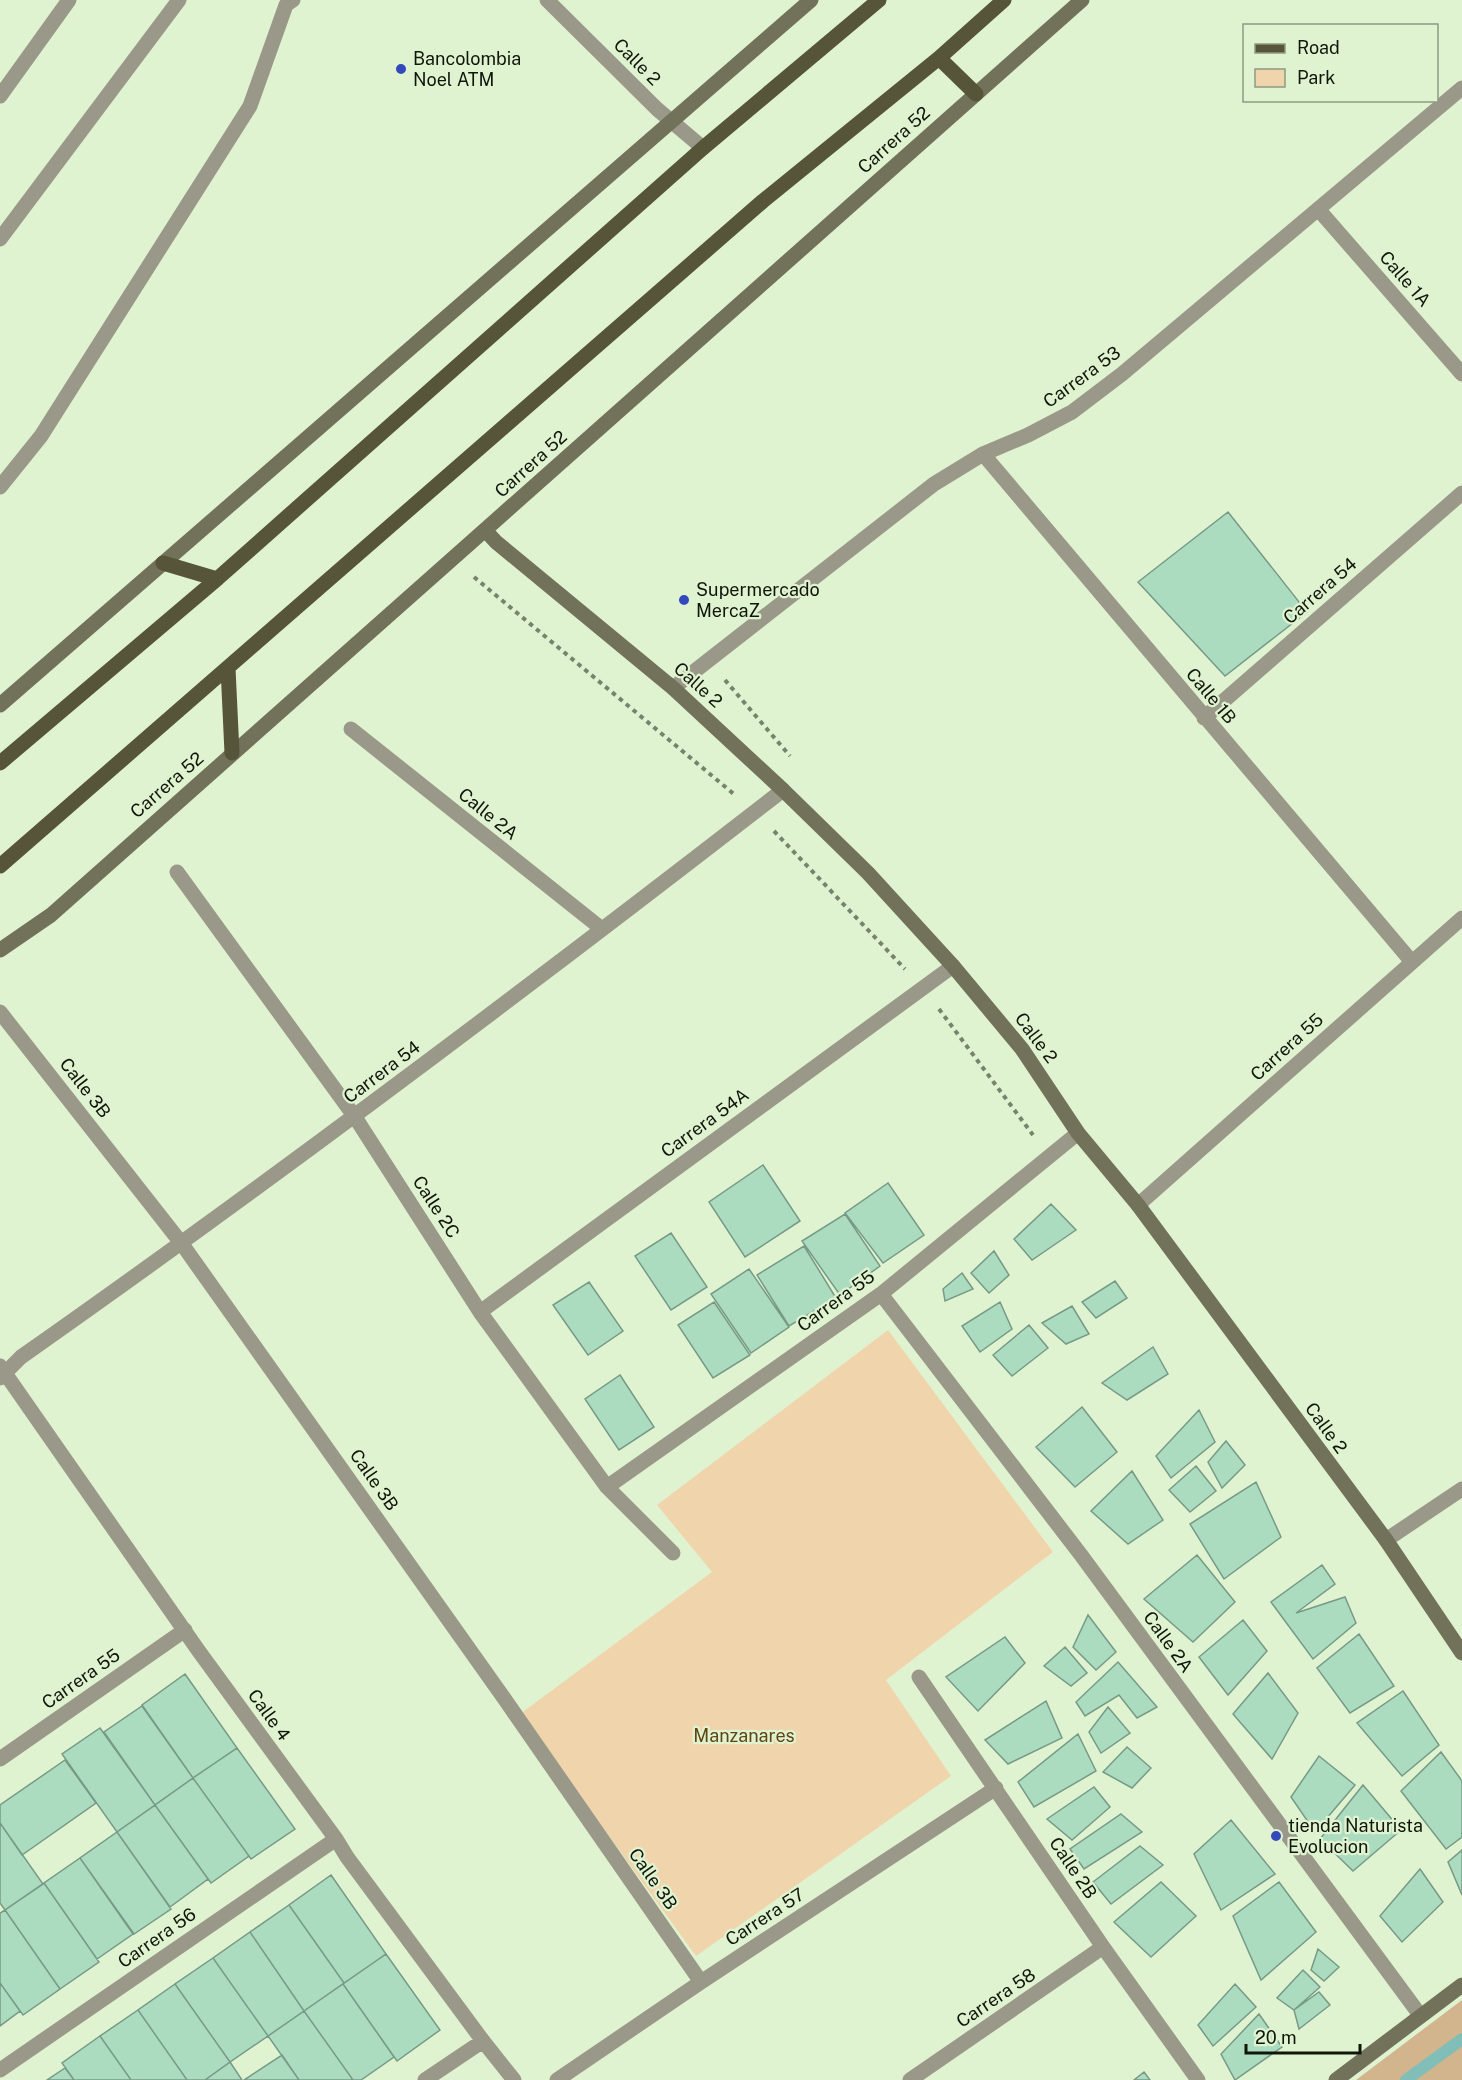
<svg xmlns="http://www.w3.org/2000/svg" width="1462" height="2080" viewBox="0 0 1462 2080" font-family="'Public Sans',sans-serif">
<rect width="100%" height="100%" fill="#e0f3d1"/>
<!-- green -->
<path fill="#f0d4ab" d="M 888,1330 L 1053,1552 L 886,1680 L 951,1776 L 696,1956 L 520,1714 L 712,1572 L 657,1505 Z"/>
<!-- forest -->
<path fill="#d2b58c" d="M 1462,2000 L 1462,2080 L 1356,2080 Z"/>
<g fill="none" stroke-linecap="round" stroke-linejoin="round">
<!-- stream -->
<path stroke="#80beb7" stroke-width="12" d="M 1406,2080 L 1462,2039"/>
</g>
<!-- building -->
<path fill="#abdcc0" stroke="#779a86" stroke-width="1.5" d="M 1228,512 L 1307,612 L 1225,676 L 1138,582 Z
M 763,1165 L 800,1221 L 745,1257 L 709,1202 Z
M 888,1183 L 924,1235 L 883,1263 L 845,1213 Z
M 1051,1204 L 1076,1230 L 1032,1260 L 1014,1239 Z
M 845,1214 L 880,1266 L 840,1295 L 802,1241 Z
M 671,1233 L 707,1287 L 671,1310 L 635,1256 Z
M 804,1246 L 836,1298 L 789,1326 L 757,1275 Z
M 994,1251 L 1009,1275 L 989,1293 L 971,1273 Z
M 749,1269 L 789,1327 L 751,1353 L 711,1294 Z
M 962,1273 L 973,1289 L 945,1301 L 943,1289 Z
M 1115,1281 L 1127,1298 L 1096,1318 L 1082,1302 Z
M 589,1282 L 623,1331 L 588,1355 L 553,1305 Z
M 714,1302 L 750,1355 L 713,1378 L 678,1325 Z
M 1000,1302 L 1012,1329 L 980,1352 L 962,1326 Z
M 1072,1306 L 1089,1334 L 1066,1344 L 1042,1323 Z
M 1029,1325 L 1048,1348 L 1012,1376 L 993,1355 Z
M 1153,1347 L 1168,1374 L 1127,1400 L 1102,1383 Z
M 620,1375 L 654,1427 L 619,1450 L 585,1399 Z
M 1082,1407 L 1117,1452 L 1075,1487 L 1036,1447 Z
M 1199,1410 L 1215,1442 L 1171,1478 L 1156,1456 Z
M 1226,1441 L 1245,1465 L 1222,1488 L 1208,1462 Z
M 1196,1466 L 1216,1491 L 1190,1512 L 1169,1490 Z
M 1132,1471 L 1163,1520 L 1128,1544 L 1091,1511 Z
M 1256,1482 L 1281,1537 L 1224,1579 L 1190,1524 Z
M 1197,1555 L 1235,1602 L 1193,1642 L 1144,1599 Z
M 1322,1565 L 1335,1584 L 1296,1613 L 1345,1597 L 1356,1623 L 1313,1659 L 1271,1602 Z
M 1088,1615 L 1116,1652 L 1096,1670 L 1073,1647 Z
M 1243,1620 L 1267,1651 L 1228,1695 L 1199,1657 Z
M 1359,1634 L 1394,1686 L 1350,1713 L 1317,1668 Z
M 1005,1637 L 1025,1663 L 978,1711 L 946,1677 Z
M 1065,1647 L 1087,1673 L 1071,1686 L 1044,1666 Z
M 1118,1662 L 1157,1707 L 1137,1718 L 1119,1695 L 1085,1716 L 1076,1702 Z
M 1268,1673 L 1298,1713 L 1272,1759 L 1233,1714 Z
M 185,1674 L 237,1748 L 193,1778 L 142,1705 Z
M 1403,1691 L 1439,1745 L 1402,1776 L 1357,1723 Z
M 1046,1701 L 1062,1738 L 1008,1764 L 985,1740 Z
M 142,1706 L 193,1778 L 155,1805 L 104,1732 Z
M 1108,1707 L 1130,1733 L 1101,1753 L 1089,1732 Z
M 100,1728 L 155,1805 L 117,1832 L 62,1754 Z
M 1078,1734 L 1096,1771 L 1034,1807 L 1018,1782 Z
M 1127,1747 L 1151,1768 L 1132,1788 L 1103,1772 Z
M 237,1748 L 295,1829 L 251,1859 L 193,1778 Z
M 1441,1752 L 1462,1781 L 1462,1837 L 1446,1849 L 1401,1791 Z
M 1319,1756 L 1355,1785 L 1315,1832 L 1291,1797 Z
M 65,1760 L 96,1803 L 22,1855 L 0,1823 L 0,1805 Z
M 193,1778 L 249,1856 L 211,1883 L 155,1805 Z
M 1363,1785 L 1401,1830 L 1353,1871 L 1320,1839 Z
M 1094,1787 L 1110,1807 L 1072,1840 L 1047,1819 Z
M 155,1805 L 208,1879 L 170,1907 L 117,1832 Z
M 1121,1814 L 1142,1832 L 1084,1869 L 1070,1849 Z
M 1231,1820 L 1275,1874 L 1221,1910 L 1194,1854 Z
M 0,1823 L 43,1884 L 5,1910 L 0,1903 Z
M 117,1832 L 171,1909 L 134,1934 L 80,1858 Z
M 1140,1846 L 1163,1865 L 1111,1904 L 1093,1882 Z
M 1462,1850 L 1462,1895 L 1448,1862 Z
M 80,1858 L 133,1934 L 97,1959 L 44,1883 Z
M 1420,1869 L 1443,1902 L 1402,1942 L 1380,1916 Z
M 331,1875 L 386,1954 L 344,1983 L 289,1905 Z
M 1161,1882 L 1196,1916 L 1151,1957 L 1114,1922 Z
M 1279,1882 L 1316,1932 L 1261,1980 L 1233,1916 Z
M 44,1883 L 99,1962 L 60,1989 L 5,1910 Z
M 289,1905 L 344,1983 L 304,2011 L 250,1932 Z
M 5,1910 L 60,1989 L 23,2015 L 0,1983 L 0,1913 Z
M 250,1932 L 304,2011 L 268,2036 L 213,1958 Z
M 1318,1949 L 1339,1967 L 1324,1981 L 1311,1970 Z
M 386,1954 L 440,2030 L 397,2061 L 343,1984 Z
M 213,1958 L 268,2036 L 230,2062 L 175,1984 Z
M 1303,1970 L 1320,1987 L 1294,2010 L 1277,1998 Z
M 0,1983 L 20,2011 L 0,2026 Z
M 175,1984 L 230,2062 L 205,2080 L 187,2080 L 138,2010 Z
M 343,1984 L 394,2057 L 361,2080 L 353,2080 L 304,2011 Z
M 1235,1984 L 1256,2007 L 1213,2046 L 1198,2025 Z
M 1319,1992 L 1330,2005 L 1299,2029 L 1294,2010 Z
M 138,2010 L 187,2080 L 131,2080 L 100,2036 Z
M 304,2011 L 353,2080 L 299,2080 L 268,2036 Z
M 1259,2014 L 1282,2047 L 1235,2080 L 1221,2054 Z
M 100,2036 L 131,2080 L 74,2080 L 62,2063 Z
M 282,2055 L 299,2080 L 244,2080 Z
M 230,2062 L 242,2080 L 205,2080 Z
M 65,2068 L 74,2080 L 47,2080 Z
M 1144,2072 L 1150,2080 L 1134,2080 Z"/>
<g fill="none" stroke-linecap="round" stroke-linejoin="round">
<!-- path -->
<path stroke="#77846d" stroke-width="4" stroke-dasharray="4.5 4.5" stroke-linecap="butt" d="M 474,577 L 735,795
M 725,680 L 790,756
M 774,831 L 905,969
M 939,1009 L 1033,1135"/>
<!-- lane -->
<path stroke="#9a9989" stroke-width="15" d="M 0,96 L 69,0
M 0,239 L 179,0
M 0,487 L 41,436 L 250,106 L 286,5 L 293,0"/>
<!-- street -->
<path stroke="#9a9989" stroke-width="15" d="M 547,0 L 657,109 L 703,148
M 1318,209 L 1462,374
M 983,454 L 1412,962
M 673,688 L 934,484 L 983,454 L 1028,435 L 1072,412 L 1122,374 L 1462,88
M 1204,718 L 1462,493
M 351,729 L 602,929
M 177,872 L 355,1117 L 480,1312 L 607,1487 L 673,1553
M 0,1012 L 182,1244 L 506,1701 L 701,1982
M 1138,1205 L 1462,918
M 881,1294 L 1081,1555 L 1420,2015
M 480,1312 L 953,966
M 0,1366 L 198,1650 L 336,1839 L 347,1857 L 483,2041 L 514,2080
M 0,1378 L 21,1357 C 280,1175 533,984 783,790
M 607,1487 L 881,1294 L 1078,1133
M 1386,1540 L 1462,1489
M 919,1677 L 1103,1947 L 1198,2080
M 0,1759 L 185,1630
M 0,2070 L 336,1839
M 425,2080 L 483,2041
M 557,2080 L 701,1982 L 996,1788
M 910,2080 L 1103,1947"/>
<!-- secondary -->
<path stroke="#72715a" stroke-width="15" d="M 485,530 L 496,542 L 673,688 L 783,790 L 868,873 L 953,966 L 1022,1049 L 1078,1133 L 1138,1205 L 1386,1540 L 1462,1653
M 0,705 L 811,0
M 0,950 L 51,915 L 1082,0
M 1336,2080 L 1462,1985"/>
<!-- primary -->
<path stroke="#575539" stroke-width="15" d="M 939,58 L 976,94
M 163,563 L 217,579
M 228,668 L 232,753
M 0,763 L 217,579 L 703,148 L 879,0
M 0,866 L 763,201 L 939,58 L 1004,0"/>
</g>
<!-- markers -->
<g fill="#3349bb" stroke="#e0f3d1" stroke-width="2">
<circle cx="401" cy="69" r="6"/>
<circle cx="684" cy="600" r="6"/>
<circle cx="1276" cy="1836" r="6"/>
</g>
<g text-anchor="middle" stroke-width="4.5" stroke-linejoin="round" paint-order="stroke">
<!-- poi labels -->
<g font-size="18" fill="#10160a" stroke="#e0f3d1" text-anchor="start">
<text x="413" y="65">Bancolombia<tspan x="413" dy="21">Noel ATM</tspan></text>
<text x="696" y="596">Supermercado<tspan x="696" dy="21">MercaZ</tspan></text>
<text x="1288" y="1832">tienda Naturista<tspan x="1288" dy="21">Evolucion</tspan></text>
</g>
<!-- street labels -->
<g font-size="18" fill="#10160a" stroke="#e0f3d1">
<text transform="translate(637 62) rotate(45)" y="6">Calle 2</text>
<text transform="translate(894 140) rotate(-42)" y="6">Carrera 52</text>
<text transform="translate(1405 279) rotate(49)" y="6">Calle 1A</text>
<text transform="translate(1082 377) rotate(-36)" y="6">Carrera 53</text>
<text transform="translate(531 464) rotate(-42)" y="6">Carrera 52</text>
<text transform="translate(1320 591) rotate(-41)" y="6">Carrera 54</text>
<text transform="translate(698 685) rotate(42)" y="6">Calle 2</text>
<text transform="translate(1211 696) rotate(50)" y="6">Calle 1B</text>
<text transform="translate(167 785) rotate(-41)" y="6">Carrera 52</text>
<text transform="translate(488 814) rotate(39)" y="6">Calle 2A</text>
<text transform="translate(1036 1038) rotate(53)" y="6">Calle 2</text>
<text transform="translate(1287 1047) rotate(-42)" y="6">Carrera 55</text>
<text transform="translate(382 1072) rotate(-37)" y="6">Carrera 54</text>
<text transform="translate(85 1088) rotate(52)" y="6">Calle 3B</text>
<text transform="translate(705 1123) rotate(-36)" y="6">Carrera 54A</text>
<text transform="translate(436 1207) rotate(57)" y="6">Calle 2C</text>
<text transform="translate(836 1301) rotate(-36)" y="6">Carrera 55</text>
<text transform="translate(1326 1428) rotate(54)" y="6">Calle 2</text>
<text transform="translate(374 1480) rotate(55)" y="6">Calle 3B</text>
<text transform="translate(1168 1642) rotate(54)" y="6">Calle 2A</text>
<text transform="translate(81 1679) rotate(-35)" y="6">Carrera 55</text>
<text transform="translate(269 1715) rotate(54)" y="6">Calle 4</text>
<text transform="translate(1073 1868) rotate(56)" y="6">Calle 2B</text>
<text transform="translate(653 1879) rotate(55)" y="6">Calle 3B</text>
<text transform="translate(765 1917) rotate(-33)" y="6">Carrera 57</text>
<text transform="translate(157 1938) rotate(-35)" y="6">Carrera 56</text>
<text transform="translate(996 1998) rotate(-34)" y="6">Carrera 58</text>
</g>
<!-- park labels -->
<g font-size="18" fill="#604411" stroke="#e0f3d1">
<text x="744" y="1742">Manzanares</text>
</g>
</g>
<!-- legend -->
<rect x="1243" y="24" width="195" height="78" fill="#e0f3d1" stroke="#8d9b81" stroke-width="1.5"/>
<rect x="1255" y="44" width="30" height="9" fill="#575539" stroke="#8d9b81" stroke-width="1.5"/>
<text x="1297" y="54" font-size="18" fill="#10160a">Road</text>
<rect x="1255" y="69" width="30" height="18" fill="#f0d4ab" stroke="#8d9b81" stroke-width="1.5"/>
<text x="1297" y="84" font-size="18" fill="#10160a">Park</text>
<!-- scale -->
<path d="M1246 2044v9h114v-9" fill="none" stroke="#10160a" stroke-width="3"/>
<text x="1255" y="2044" font-size="18" fill="#10160a" stroke="#e0f3d1" stroke-width="4.5" paint-order="stroke">20 m</text>
</svg>
